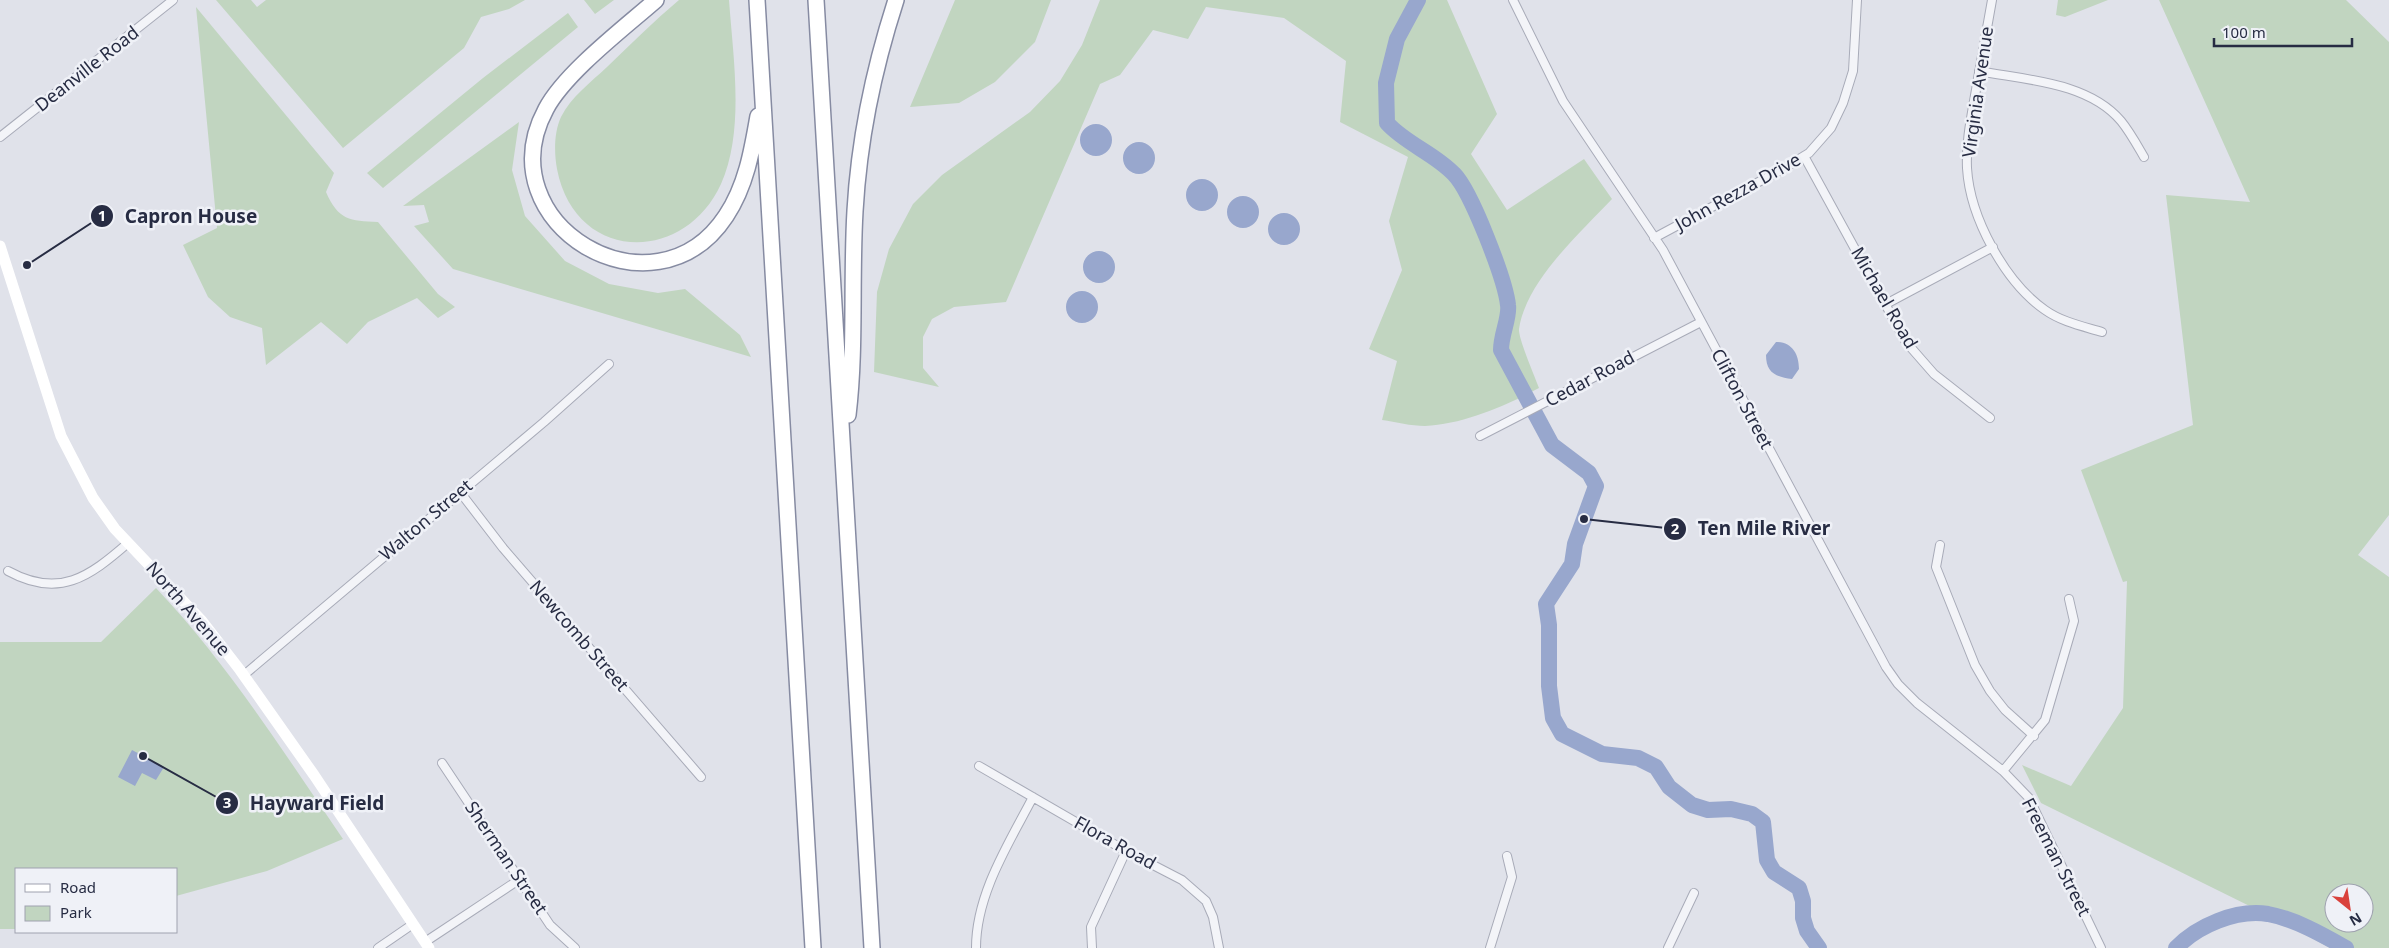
<svg xmlns="http://www.w3.org/2000/svg" width="2389" height="948" viewBox="0 0 2389 948" font-family="'Noto Sans',sans-serif">
<rect width="100%" height="100%" fill="#e0e2ea"/>
<!-- green -->
<path fill="#c1d5c0" fill-rule="evenodd" d="M 216,0 L 251,0 L 257,7 L 266,0 L 525,0 L 509,9 L 481,17 L 464,48 L 343,148 Z
M 584,0 L 614,0 L 595,14 Z
M 679,0 L 729,0 C 733,57 745,130 721,184 C 684,265 575,263 557,169 C 554,153 554,132 561,117 C 571,97 591,82 607,67 C 631,44 654,21 679,0 Z
M 955,0 L 1051,0 L 1035,42 L 995,82 L 959,103 L 910,107 Z
M 1100,0 L 1447,0 L 1497,114 L 1471,154 L 1507,210 L 1584,159 L 1612,199 C 1580,233 1526,281 1519,329 C 1518,338 1535,377 1539,388 C 1505,406 1464,424 1425,426 C 1411,426 1396,422 1382,420 L 1397,361 L 1369,349 L 1402,270 L 1389,221 L 1408,157 L 1340,122 L 1346,61 L 1284,18 L 1206,7 L 1188,39 L 1153,30 L 1120,75 L 1100,84 L 1006,302 L 954,307 L 932,319 L 923,337 L 923,368 L 939,387 L 874,372 L 877,292 L 889,249 L 913,204 L 942,175 L 1030,112 L 1060,81 L 1082,45 Z
M 2058,0 L 2108,0 L 2065,17 L 2056,15 Z
M 2159,0 L 2346,0 L 2389,42 L 2389,515 L 2358,555 L 2389,577 L 2389,948 L 2330,948 L 2292,927 L 2041,803 L 2022,765 L 2071,786 L 2123,708 L 2127,581 L 2123,582 L 2081,470 L 2193,425 L 2166,195 L 2250,202 ZM 2334,893 L 2364,893 L 2364,923 L 2334,923 Z
M 196,7 L 334,173 L 326,192 C 338,220 350,221 378,222 L 438,294 L 455,307 L 438,318 L 417,298 L 368,322 L 347,344 L 321,322 L 266,365 L 262,328 L 230,317 L 208,297 L 183,245 L 217,228 Z
M 568,13 L 578,27 L 383,188 L 367,173 L 483,78 Z
M 519,122 L 512,170 L 525,216 L 565,261 L 609,284 L 658,293 L 685,289 L 740,335 L 751,357 L 453,269 L 414,226 L 429,222 L 424,205 L 403,206 Z
M 156,588 C 228,664 284,753 343,839 L 267,871 L 176,896 L 176,869 L 16,869 L 16,929 L 0,929 L 0,642 L 101,642 Z"/>
<!-- water -->
<path fill="#98a7cd" d="M1080 140a16 16 0 1 1 32 0a16 16 0 1 1-32 0Z
M1123 158a16 16 0 1 1 32 0a16 16 0 1 1-32 0Z
M1186 195a16 16 0 1 1 32 0a16 16 0 1 1-32 0Z
M1227 212a16 16 0 1 1 32 0a16 16 0 1 1-32 0Z
M1268 229a16 16 0 1 1 32 0a16 16 0 1 1-32 0Z
M1083 267a16 16 0 1 1 32 0a16 16 0 1 1-32 0Z
M1066 307a16 16 0 1 1 32 0a16 16 0 1 1-32 0Z
M 1776,342 C 1792,342 1799,354 1799,369 L 1792,379 C 1775,377 1766,372 1766,355 Z
M 132,750 L 164,767 L 156,780 L 142,773 L 135,786 L 118,777 Z"/>
<g fill="none" stroke-linecap="round" stroke-linejoin="round">
<!-- river -->
<path stroke="#98a7cd" stroke-width="16" d="M 1418,0 L 1397,39 L 1386,83 L 1387,123 C 1406,144 1434,153 1454,174 C 1471,191 1505,279 1508,305 C 1510,317 1501,334 1501,350 L 1552,445 L 1589,473 L 1596,486 L 1575,544 L 1572,564 L 1546,604 L 1549,625 L 1549,686 L 1553,718 L 1562,734 L 1602,754 L 1638,758 L 1656,767 L 1669,787 L 1692,805 L 1708,810 L 1731,809 L 1752,814 L 1763,822 L 1767,860 L 1774,872 L 1799,888 L 1803,901 L 1803,918 L 1807,931 L 1819,948
M 2176,948 C 2197,926 2236,909 2268,914 C 2295,919 2323,935 2346,948"/>
<defs>
<path id="street" d="M 1513,0 L 1563,101 L 1663,250 L 1886,667 L 1898,684 L 1917,703 L 2003,771 L 2029,798 L 2101,948
M 1992,0 C 1986,34 1980,67 1974,101 C 1970,123 1966,145 1967,168 C 1970,218 2005,282 2045,310 C 2062,322 2082,326 2102,332
M 1979,71 C 2026,80 2088,82 2121,121 C 2130,132 2137,145 2144,157
M 0,137 L 173,0
M 1804,156 L 1906,342 L 1934,374 L 1990,418
M 1654,238 L 1781,170 L 1809,153 L 1831,128 L 1843,103 L 1853,71 L 1857,0
M 1886,304 L 1993,247
M 1480,436 L 1701,322
M 460,492 L 503,548 L 701,777
M 1940,545 L 1936,567 L 1975,665 L 1990,691 L 2005,710 L 2034,736
M 8,571 C 59,599 89,577 128,543
M 244,675 L 544,422 L 609,364
M 442,763 L 550,925 L 575,948
M 979,766 L 1126,851 L 1182,880 L 1206,901 L 1213,917 L 1219,948
M 2003,771 L 2045,720 L 2074,621 L 2069,599
M 425,942 L 520,879
M 378,948 L 413,924
M 976,948 C 976,894 1009,843 1033,797
M 1092,948 L 1091,927 L 1126,851
M 1490,948 L 1512,877 L 1507,856
M 1668,948 L 1694,893"/>
<path id="highway" d="M 656,0 C 624,28 565,73 546,109 C 484,224 654,325 726,216 C 746,186 752,151 758,116
M 757,0 L 813,948
M 816,0 L 872,948
M 848,415 C 856,348 851,279 855,211 C 859,140 874,68 896,0"/>
</defs>
<!-- street casing -->
<use href="#street" stroke="#a8abb8" stroke-width="10"/>
<!-- highway casing -->
<use href="#highway" stroke="#868ba2" stroke-width="18"/>
<!-- street -->
<use href="#street" stroke="#f3f4f8" stroke-width="8"/>
<!-- secondary -->
<path stroke="#fff" stroke-width="11" d="M 0,246 L 61,436 L 93,498 L 115,529 L 202,621 L 240,670 L 314,775 L 429,948"/>
<!-- highway -->
<use href="#highway" stroke="#fff" stroke-width="15"/>
</g>
<g text-anchor="middle" stroke-width="5" stroke-linejoin="round" paint-order="stroke">
<!-- street labels -->
<g font-size="18" fill="#272c43" stroke="#eff1f7">
<text transform="translate(87 69) rotate(-38)" y="6">Deanville Road</text>
<text transform="translate(1978 92) rotate(-82)" y="6">Virginia Avenue</text>
<text transform="translate(1738 192) rotate(-29)" y="6">John Rezza Drive</text>
<text transform="translate(1884 298) rotate(60)" y="6">Michael Road</text>
<text transform="translate(1590 379) rotate(-28)" y="6">Cedar Road</text>
<text transform="translate(1742 399) rotate(62)" y="6">Clifton Street</text>
<text transform="translate(426 520) rotate(-40)" y="6">Walton Street</text>
<text transform="translate(188 609) rotate(49)" y="6">North Avenue</text>
<text transform="translate(579 636) rotate(49)" y="6">Newcomb Street</text>
<text transform="translate(1115 843) rotate(29)" y="6">Flora Road</text>
<text transform="translate(2056 857) rotate(63)" y="6">Freeman Street</text>
<text transform="translate(506 858) rotate(56)" y="6">Sherman Street</text>
</g>
</g>
<!-- callouts -->
<path fill="none" stroke="#272c43" stroke-width="2" d="M27 265L102 216M1584 519L1675 529M143 756L227 803"/>
<g fill="#272c43" stroke="#eff1f7" stroke-width="2">
<circle cx="27" cy="265" r="5"/>
<circle cx="1584" cy="519" r="5"/>
<circle cx="143" cy="756" r="5"/>
<circle cx="102" cy="216" r="12"/>
<circle cx="1675" cy="529" r="12"/>
<circle cx="227" cy="803" r="12"/>
</g>
<g font-size="15" text-anchor="middle" font-weight="bold" fill="#fff">
<text x="102" y="221">1</text>
<text x="1675" y="534">2</text>
<text x="227" y="808">3</text>
</g>
<g font-size="19" text-anchor="middle" font-weight="bold" fill="#272c43" stroke="#eff1f7" stroke-width="5" stroke-linejoin="round" paint-order="stroke">
<text x="191" y="223">Capron House</text>
<text x="1764" y="535">Ten Mile River</text>
<text x="317" y="810">Hayward Field</text>
</g>
<!-- legend -->
<rect x="15" y="868" width="162" height="65" fill="#eff1f7" stroke="#9fa2af"/>
<rect x="25" y="884" width="25" height="8" fill="#ffffff" stroke="#9fa2af"/>
<text x="60" y="893" font-size="15" fill="#272c43">Road</text>
<rect x="25" y="906" width="25" height="15" fill="#c1d5c0" stroke="#9fa2af"/>
<text x="60" y="918" font-size="15" fill="#272c43">Park</text>
<!-- north arrow -->
<g transform="translate(2349 908) rotate(150)"><circle r="24" fill="#eff1f7" stroke="#9fa2af"/>
<path d="M0-4L9 19L0 12L-9 19Z" fill="#d9413b"/>
<text y="-8" font-size="14" font-weight="bold" text-anchor="middle" fill="#272c43">N</text>
</g>
<!-- scale -->
<path d="M2214 38v8h138v-8" fill="none" stroke="#272c43" stroke-width="2.5"/>
<text x="2222" y="38" font-size="15" fill="#272c43" stroke="#eff1f7" stroke-width="4" paint-order="stroke">100 m</text>
</svg>
